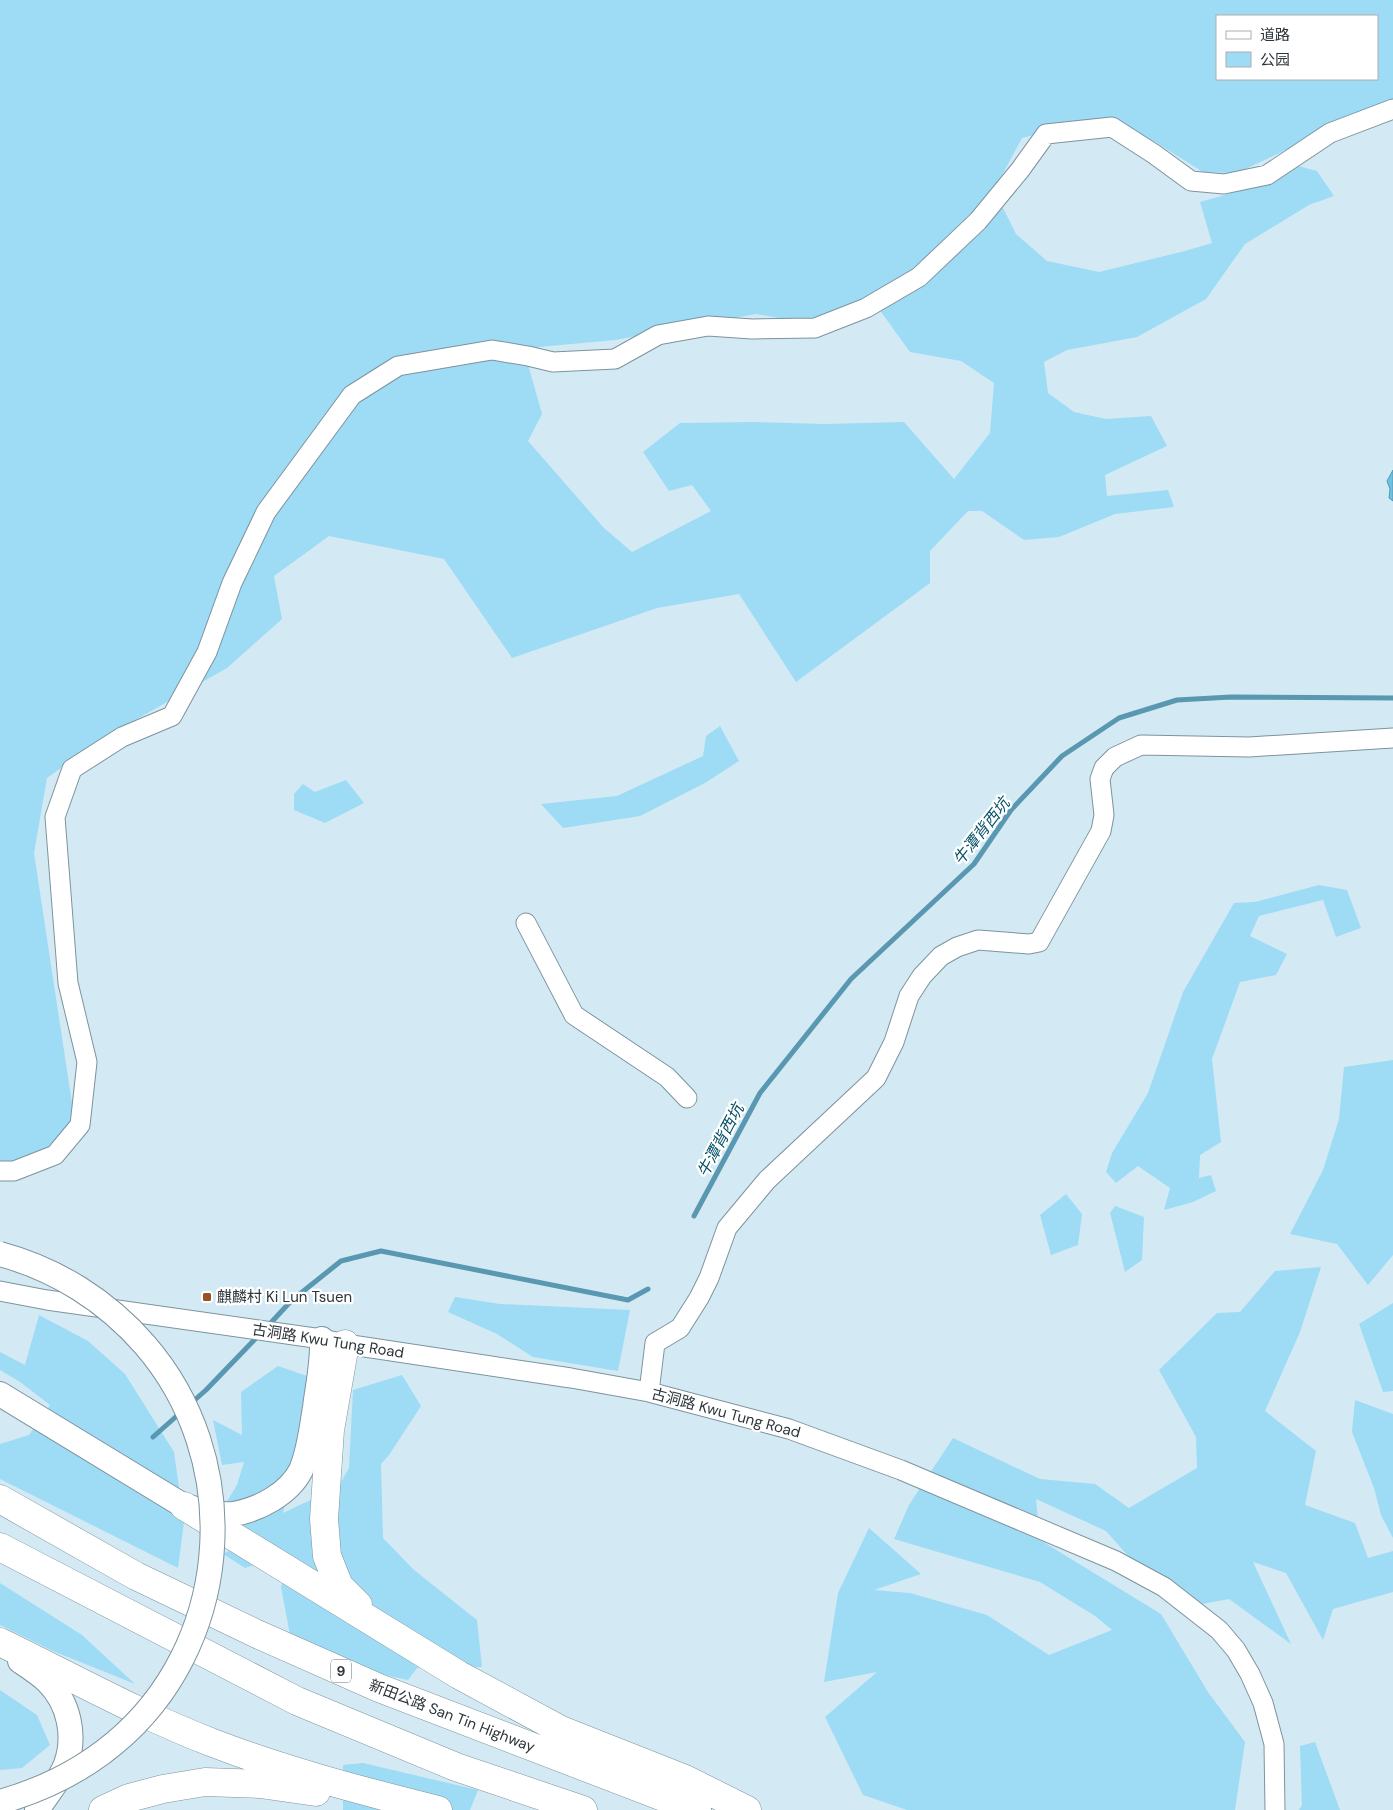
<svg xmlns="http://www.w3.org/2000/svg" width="1393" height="1810" viewBox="0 0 1393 1810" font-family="'DM Sans','Noto Sans SC',sans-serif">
<rect width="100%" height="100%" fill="#d3eaf5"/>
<!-- green -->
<path fill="#9edbf5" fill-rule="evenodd" d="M 0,0 L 1393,0 L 1393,104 L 1331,129 L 1237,173 L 1203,172 L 1152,140 L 1079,124 L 1022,138 L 994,190 L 1016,234 L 1047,261 L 1099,272 L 1185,251 L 1212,243 L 1200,202 L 1246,189 L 1298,166 L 1317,171 L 1334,196 L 1309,205 L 1245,244 L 1206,299 L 1137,337 L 1067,350 L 1044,362 L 1048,393 L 1074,412 L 1106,419 L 1151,416 L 1167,446 L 1105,475 L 1107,496 L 1168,490 L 1174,507 L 1115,514 L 1059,537 L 1024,540 L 982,511 L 968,511 L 930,551 L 930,583 L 796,682 L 739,594 L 657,608 L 512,658 L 444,559 L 329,536 L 274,576 L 282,619 L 227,668 L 100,740 L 47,778 L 34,853 L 73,1110 L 62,1150 L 0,1166 ZM 1217,16 L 1377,16 L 1377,79 L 1217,79 ZM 871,298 L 910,352 L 961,361 L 994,383 L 990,433 L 954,479 L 904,422 L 824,424 L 754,422 L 680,423 L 643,452 L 669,491 L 692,485 L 711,511 L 632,552 L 604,528 L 528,441 L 542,414 L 529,368 L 539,347 L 615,340 L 756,314 L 790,320 L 829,316 Z
M 720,726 L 739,761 L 705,783 L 640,816 L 563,828 L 541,804 L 617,796 L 703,756 L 706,736 Z
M 346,780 L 364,803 L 325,823 L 294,810 L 294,794 L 303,784 L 315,792 Z
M 1319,885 L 1347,890 L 1361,928 L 1336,937 L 1323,900 L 1259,916 L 1250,936 L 1287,954 L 1276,975 L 1240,982 L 1212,1059 L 1221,1142 L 1200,1155 L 1199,1178 L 1211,1175 L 1216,1191 L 1193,1202 L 1164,1210 L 1170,1188 L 1138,1166 L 1116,1183 L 1106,1172 L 1112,1153 L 1148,1093 L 1183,992 L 1234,903 L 1255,902 Z
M 1393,1060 L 1393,1255 L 1368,1285 L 1337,1244 L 1290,1234 L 1323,1170 L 1339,1119 L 1344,1067 Z
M 1066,1194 L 1082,1214 L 1078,1245 L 1051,1255 L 1040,1215 Z
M 1115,1206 L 1144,1217 L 1142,1260 L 1125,1272 L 1110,1213 Z
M 1321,1267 L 1300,1332 L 1265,1411 L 1316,1451 L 1305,1505 L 1355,1523 L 1368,1558 L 1393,1551 L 1393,1592 L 1333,1609 L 1323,1640 L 1286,1573 L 1253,1562 L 1291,1644 L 1229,1599 L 1175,1609 L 1106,1531 L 1036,1499 L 1040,1540 L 1161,1614 L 1208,1692 L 1245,1742 L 1235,1810 L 907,1810 L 863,1795 L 825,1717 L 877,1672 L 824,1682 L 838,1593 L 869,1528 L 921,1574 L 874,1590 L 910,1593 L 987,1615 L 1049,1655 L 1112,1630 L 1095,1616 L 1040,1582 L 894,1539 L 909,1505 L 953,1438 L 1040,1479 L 1095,1484 L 1129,1508 L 1197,1468 L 1196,1437 L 1159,1370 L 1217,1313 L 1240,1312 L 1275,1271 Z
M 455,1297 L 500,1304 L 630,1310 L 618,1371 L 533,1357 L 497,1334 L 448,1312 Z
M 1393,1303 L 1393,1391 L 1383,1392 L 1359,1324 Z
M 39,1315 L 88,1341 L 125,1374 L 174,1452 L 184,1522 L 178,1568 L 0,1479 L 0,1444 L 29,1435 L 50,1405 L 20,1382 L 0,1370 L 0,1352 L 25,1365 Z
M 278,1366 L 307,1376 L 297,1443 L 283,1513 L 338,1487 L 349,1468 L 353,1390 L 402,1375 L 421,1406 L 389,1455 L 381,1464 L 383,1538 L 414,1570 L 477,1620 L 482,1667 L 417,1668 L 408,1680 L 366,1671 L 290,1635 L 281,1587 L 290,1554 L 245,1568 L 223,1554 L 258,1536 L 245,1528 L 226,1503 L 237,1485 L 244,1462 L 222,1465 L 213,1420 L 242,1435 L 241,1392 Z
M 1355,1400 L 1393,1414 L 1393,1538 L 1381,1515 L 1374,1488 L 1352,1432 Z
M 0,1583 L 82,1635 L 135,1684 L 53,1651 L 0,1625 Z
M 0,1690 L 37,1715 L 50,1745 L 22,1768 L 0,1770 Z
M 1315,1742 L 1340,1810 L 1299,1810 L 1302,1805 L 1300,1746 Z
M 363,1763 L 478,1790 L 470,1810 L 343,1810 L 343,1765 Z"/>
<!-- water -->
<path fill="#6dc1e3" stroke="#5a97b0" d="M 1393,470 L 1393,501 L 1389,498 L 1390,489 L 1387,481 Z"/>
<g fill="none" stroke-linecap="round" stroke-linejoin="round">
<!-- stream -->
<path stroke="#5a97b0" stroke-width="5" d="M 694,1216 L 760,1093 L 851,979 L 974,864 L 1011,810 L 1062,756 L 1119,718 L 1177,700 L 1231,697 L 1393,698
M 267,1327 L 291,1301 L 341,1261 L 381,1251 L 628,1300 L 648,1289
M 189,1405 L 206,1390 L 259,1335
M 153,1437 L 179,1414"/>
<defs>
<path id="minor" d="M 526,923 L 574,1015 L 667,1077 L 687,1098
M 0,1171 L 14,1171 L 55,1155 L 80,1125 L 87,1062 L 68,983 L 55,817 L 72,769 L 122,737 L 172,716 L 207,652 L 232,583 L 266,512 L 352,395 L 398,366 L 492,350 L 528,356 L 553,362 L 615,359 L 658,335 L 708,326 L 752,329 L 815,328 L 866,308 L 919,277 L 978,221 L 1020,170 L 1046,134 L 1112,127 L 1154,154 L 1191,181 L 1224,184 L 1267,175 L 1330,133 L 1393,109
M 0,1291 L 47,1300 L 322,1339 L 345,1344 L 571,1378 L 649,1392 L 789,1429 L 901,1470 L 1116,1561 L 1164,1587 L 1219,1630 L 1236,1650 L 1250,1674 L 1263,1703 L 1274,1744 L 1275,1810
M 649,1392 L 655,1343 L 680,1328 L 699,1298 L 709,1278 L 727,1228 L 767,1180 L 876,1078 L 894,1042 L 909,996 L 922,976 L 941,956 L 957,947 L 978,940 L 1029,944 L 1039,942 L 1101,831 L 1104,815 L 1100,779 L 1104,768 L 1115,757 L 1141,745 L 1249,747 L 1393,738"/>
<path id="major" d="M 0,1394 L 184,1506 C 199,1509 217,1516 233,1514 C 258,1510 289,1494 301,1470 C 309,1452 312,1426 315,1407 C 318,1384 323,1362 322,1339
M 20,1661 C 29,1667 40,1674 48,1682 C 69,1703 76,1736 66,1764 C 60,1780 46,1796 37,1810"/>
<path id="highway" d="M 345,1344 L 330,1430 L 324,1519 L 327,1556 L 339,1586 L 358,1605
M 0,1499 L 136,1576 L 257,1634 L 379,1688 L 697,1810
M 184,1506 L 459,1675 L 561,1730 L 685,1779 L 747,1810
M 0,1547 L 297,1701 L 456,1767 L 583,1810
M 0,1642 C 70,1676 140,1715 213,1743 C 286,1771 362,1791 438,1810
M 103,1810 L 129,1798 L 163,1789 L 205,1782 L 260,1784 L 316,1792"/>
</defs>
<!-- minor casing -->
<use href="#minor" stroke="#7d939d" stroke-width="21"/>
<!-- major casing -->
<use href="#major" stroke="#7d939d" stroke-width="26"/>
<!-- highway casing -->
<use href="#highway" stroke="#7d939d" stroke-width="29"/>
<!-- minor -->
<use href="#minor" stroke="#fff" stroke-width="19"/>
<!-- major -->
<use href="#major" stroke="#fff" stroke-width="24"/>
<!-- highway -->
<use href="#highway" stroke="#fff" stroke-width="28"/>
<defs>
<path id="major-bridge" d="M 0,1254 C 56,1269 107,1301 145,1345 C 242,1457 234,1633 125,1734 C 89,1767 46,1789 0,1802"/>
</defs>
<!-- major-bridge casing -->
<use href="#major-bridge" stroke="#7d939d" stroke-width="26" stroke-linecap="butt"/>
<!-- major-bridge -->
<use href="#major-bridge" stroke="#fff" stroke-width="24"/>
</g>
<!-- markers -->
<rect fill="#975324" stroke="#fff" stroke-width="2" x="202" y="1292" width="10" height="10" rx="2.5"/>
<g text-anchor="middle" stroke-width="4.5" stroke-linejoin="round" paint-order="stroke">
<!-- shield labels -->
<rect fill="#fff" stroke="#6b7274" stroke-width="1" x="331" y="1659.5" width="20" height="23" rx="4"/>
<g font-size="14" font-weight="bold" fill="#2c3539">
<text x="341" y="1676">9</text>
</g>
<!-- poi labels -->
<g font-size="15" fill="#2c3539" stroke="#fff" text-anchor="start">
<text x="217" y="1302">麒麟村 Ki Lun Tsuen</text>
</g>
<!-- street labels -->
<g font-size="15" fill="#2c3539" stroke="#fff">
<text transform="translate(328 1341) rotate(9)" y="5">古洞路 Kwu Tung Road</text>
<text transform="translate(726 1413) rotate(15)" y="5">古洞路 Kwu Tung Road</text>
<text transform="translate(452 1716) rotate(21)" y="5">新田公路 San Tin Highway</text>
</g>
<!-- water labels -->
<g font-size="16" font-style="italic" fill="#075168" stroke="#fff">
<text transform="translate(981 831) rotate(-52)" y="6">牛潭背西坑</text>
<text transform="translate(720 1140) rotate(-62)" y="6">牛潭背西坑</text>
</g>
</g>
<!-- legend -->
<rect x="1216" y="15" width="162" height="65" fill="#ffffff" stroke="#abaeb0"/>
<rect x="1226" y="31" width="25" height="8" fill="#ffffff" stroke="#abaeb0"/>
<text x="1260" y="40" font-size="15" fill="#2c3539">道路</text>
<rect x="1226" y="52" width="25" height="15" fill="#9edbf5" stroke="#abaeb0"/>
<text x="1260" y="65" font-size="15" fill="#2c3539">公园</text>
</svg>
